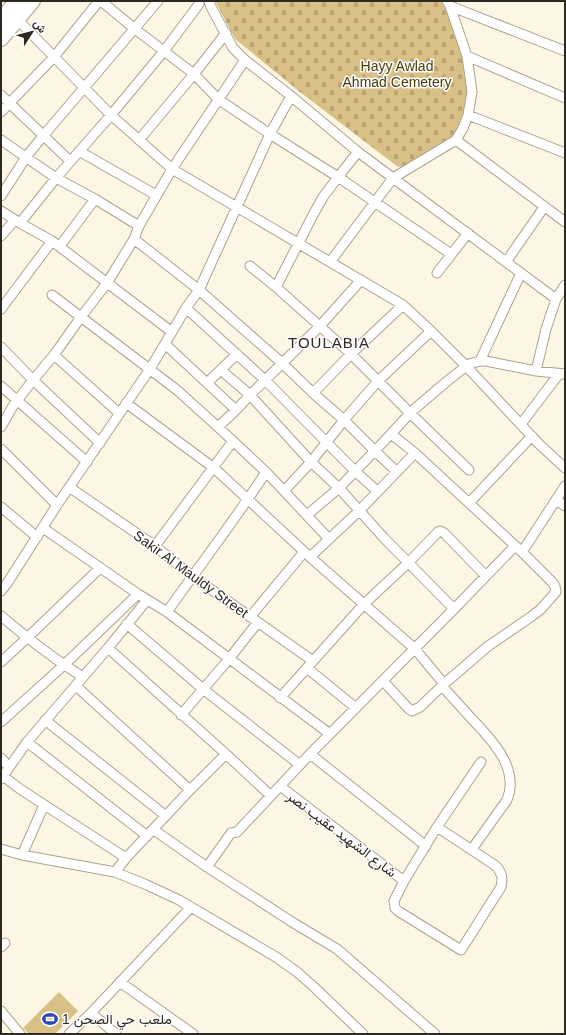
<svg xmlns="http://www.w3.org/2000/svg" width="566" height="1035" viewBox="0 0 566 1035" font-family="Helvetica,Vazirmatn,sans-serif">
<defs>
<pattern id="cemetery-stones" width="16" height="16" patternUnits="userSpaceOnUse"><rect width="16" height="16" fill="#d8c087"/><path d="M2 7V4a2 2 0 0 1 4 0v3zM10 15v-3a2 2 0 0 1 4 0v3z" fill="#baa574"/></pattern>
</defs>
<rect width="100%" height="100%" fill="#fef6e5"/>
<!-- cemetery -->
<path fill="url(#cemetery-stones)" d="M 215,1 L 445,1 L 449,7 L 475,97 L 464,138 L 413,165 L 398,167 L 300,92 L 235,39 Z"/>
<!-- garden -->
<path fill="#d8c087" d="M 59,992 L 78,1011 L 55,1034 L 29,1034 L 23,1028 Z"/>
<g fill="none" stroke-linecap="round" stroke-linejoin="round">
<defs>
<path id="street" d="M 101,1 L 135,29 L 194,74 L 218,99 L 270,134 L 338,177 L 451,254
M 209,1 L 211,7 L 233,48 L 245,60 L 291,96 L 358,152 L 393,178 L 456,140 L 463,128 L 468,115 L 472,92 L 467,56 L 450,6 L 447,1
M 450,6 L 565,51
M 17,19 L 111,115 L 172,169 L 403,305 L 431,331 L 466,366 L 539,444 L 565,468
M 467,56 L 565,98
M 1,95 L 70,161
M 1,112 L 54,57 L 99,1
M 468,115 L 565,153
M 1,140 L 56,178 L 95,199 L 139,226
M 139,140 L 194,74 L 226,33
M 456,140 L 565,222
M 79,151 L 156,195
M 1,196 L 26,157 L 43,136 L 158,1
M 1,211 L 20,223 L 52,241 L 172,332
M 20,223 L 56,178 L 111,115 L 164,51 L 199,4
M 1,236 L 15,220
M 134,239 L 199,290 L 282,363 L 313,393 L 344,420 L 375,451 L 397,472
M 60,246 L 95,199
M 330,262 L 393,178 L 556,299
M 506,262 L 544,207
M 250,266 L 276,287 L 351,354 L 410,413 L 469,470
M 437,273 L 468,233
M 276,287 L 313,215 L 323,197 L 338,177 L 358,152
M 52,295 L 177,390 L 218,427 L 266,472 L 284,491 L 311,462 L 344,420 L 378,381 L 431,331
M 186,308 L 265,380 L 355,471 L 377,491
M 1,309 L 52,241
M 165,344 L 236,410
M 1,347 L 33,380 L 100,443
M 54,355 L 119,413
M 480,361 L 521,273
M 221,370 L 250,395 L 311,462 L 339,488 L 391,434 L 410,413 L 446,382 L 469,364 L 480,361 L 486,361 L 536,371 L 565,374
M 536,371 L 546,329 L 556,299 L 565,285
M 207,383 L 237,354
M 1,386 L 87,462
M 313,393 L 351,354 L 403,305
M 126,403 L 214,468 L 310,557 L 415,649 L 444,684
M 521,424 L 559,374
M 1,427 L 13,406 L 33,380 L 54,355 L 81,317 L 107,283 L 134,239 L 139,226 L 172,169 L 245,60
M 218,427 L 236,410 L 250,395 L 320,326 L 361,280
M 1,449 L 57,505
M 69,487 L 155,546 L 192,576 L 313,661
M 284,491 L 329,539
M 556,500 L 565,506
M 469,503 L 532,436
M 1,507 L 37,537
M 307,515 L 339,488 L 384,538 L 454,609
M 43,528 L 138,594 L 167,612 L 330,734
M 155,546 L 233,441
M 522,552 L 565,486
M 310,557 L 359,511 L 415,453
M 1,591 L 8,582 L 57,505 L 150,369 L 186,308 L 199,290 L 270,134 L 291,96
M 167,612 C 200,565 235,520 266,472
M 1,616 C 27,638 54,659 83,677
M 250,617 L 304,552
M 127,624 L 203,689 L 300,765
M 108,648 L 226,754 L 271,796
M 1,662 L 27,638 L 100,568
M 307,668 L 356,708
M 383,681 L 409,709 L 412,711 L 420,707 L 444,684 L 487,647 L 532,616 L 540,610 L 556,592 L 555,586 L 552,582 L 522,552 L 415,453 L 391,434
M 76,686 L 190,790
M 442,686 C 452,697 461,707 471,718 C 491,739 520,768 507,800 L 472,849
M 280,698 L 364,604 L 408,563 L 438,532 L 440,531 L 444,533 L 486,576
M 181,715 L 229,659 L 258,622
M 45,720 L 166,816
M 1,722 L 64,665 L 138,594
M 27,742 L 147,836
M 310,754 L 426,846
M 1,758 L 9,767
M 3,776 L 20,789 L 126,858
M 1,779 L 27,742 L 108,648 L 147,600
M 280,786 L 404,881
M 437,827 L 496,866 C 502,873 503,878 501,887 L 461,950 L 398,911 L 395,908 L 394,901 L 404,881 L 437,827 L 481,762
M 154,830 L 207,867 L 292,922 L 337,949 L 435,1034
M 1,849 L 22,855 L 115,872 L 147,885 L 179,900 L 276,957 L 297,972 L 314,987 L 363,1034
M 22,855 L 44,805
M 207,867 L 231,833 L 237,832 L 310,754 L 454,609 L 515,546
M 115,872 L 126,858 L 190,790 L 226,754
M 1,947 L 5,943
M 120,982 L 193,1034
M 1,1011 L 20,1034
M 91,1013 L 116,1034
M 69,1034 L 91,1013 L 191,907"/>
<path id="primary" d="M 1,19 L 17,1
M 1,39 L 33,1"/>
</defs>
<!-- street casing -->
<use href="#street" stroke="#aca38f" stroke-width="11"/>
<!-- primary casing -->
<use href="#primary" stroke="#aca38f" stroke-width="16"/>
<!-- street -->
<use href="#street" stroke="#fff" stroke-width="9"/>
<!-- primary -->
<use href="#primary" stroke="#fff" stroke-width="14"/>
</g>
<!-- icons -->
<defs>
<symbol id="stadium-bare" viewBox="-9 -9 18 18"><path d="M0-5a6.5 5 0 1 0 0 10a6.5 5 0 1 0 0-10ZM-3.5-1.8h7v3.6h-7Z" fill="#2b48b8" stroke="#fff" stroke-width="2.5" paint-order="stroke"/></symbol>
</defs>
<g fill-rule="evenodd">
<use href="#stadium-bare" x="39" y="1008" width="22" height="22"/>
</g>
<g text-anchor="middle" stroke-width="3" stroke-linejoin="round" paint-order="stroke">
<!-- park labels -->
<g font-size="14" fill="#4b3a0a" stroke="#fff">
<text x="397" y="71">Hayy Awlad<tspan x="397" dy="16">Ahmad Cemetery</tspan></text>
</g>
<!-- street labels -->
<g font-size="14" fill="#2c2921" stroke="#fff">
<text transform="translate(191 574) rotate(36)" y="5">Sakir Al Mauldy Street</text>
<text transform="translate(342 834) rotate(37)" y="5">شارع الشهيد عقيب نصر</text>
</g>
<!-- poi labels -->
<g font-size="14" fill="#2c2921" stroke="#fff" text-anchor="start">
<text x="62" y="1024">ملعب حي الصحن 1</text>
</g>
<!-- neighbourhood labels -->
<g font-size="15" letter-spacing="1" fill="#2c2921" stroke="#fff">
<text x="329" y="348">TOULABIA</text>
</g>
</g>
<!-- border -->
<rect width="566" height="1035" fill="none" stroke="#2c2921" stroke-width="4"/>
<!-- north arrow -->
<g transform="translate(32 32) rotate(54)" stroke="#ffffff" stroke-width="3" paint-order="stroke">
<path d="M0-3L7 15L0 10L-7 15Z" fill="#2c2921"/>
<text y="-6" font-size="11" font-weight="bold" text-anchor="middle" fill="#2c2921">ش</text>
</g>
</svg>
